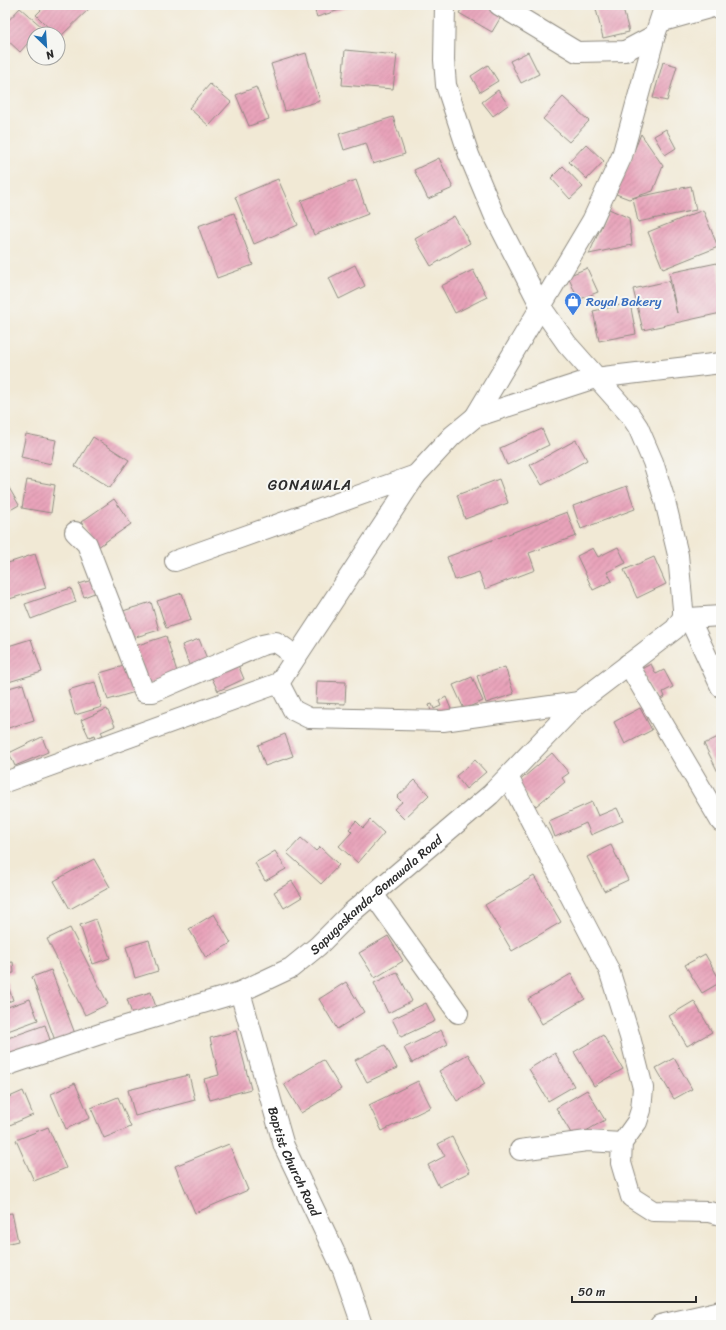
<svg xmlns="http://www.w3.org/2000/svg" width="726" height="1330" viewBox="0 0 726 1330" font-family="Sriracha,sans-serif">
<defs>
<pattern id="building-hatch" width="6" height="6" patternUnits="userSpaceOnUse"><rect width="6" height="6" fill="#e8a3ba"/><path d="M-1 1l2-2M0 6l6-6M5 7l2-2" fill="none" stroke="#c78ca0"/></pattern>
</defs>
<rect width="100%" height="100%" fill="#f6f6f2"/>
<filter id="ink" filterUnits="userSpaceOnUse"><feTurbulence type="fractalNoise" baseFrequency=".025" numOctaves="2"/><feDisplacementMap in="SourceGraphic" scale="8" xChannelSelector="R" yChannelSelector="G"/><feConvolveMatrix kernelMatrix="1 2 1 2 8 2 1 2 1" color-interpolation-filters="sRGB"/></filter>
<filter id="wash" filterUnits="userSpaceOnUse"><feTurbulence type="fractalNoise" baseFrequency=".012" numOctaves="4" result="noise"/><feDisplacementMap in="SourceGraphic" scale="16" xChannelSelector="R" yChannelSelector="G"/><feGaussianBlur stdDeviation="0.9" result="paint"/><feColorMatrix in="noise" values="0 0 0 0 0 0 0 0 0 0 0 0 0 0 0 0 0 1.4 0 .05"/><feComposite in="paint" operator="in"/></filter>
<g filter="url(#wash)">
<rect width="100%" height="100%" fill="#f1e9d5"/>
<g id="blocks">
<!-- building -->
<path fill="url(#building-hatch)" d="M 46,5 L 93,5 L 59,38 L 58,34 L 55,34 L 36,15 Z
M 313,5 L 356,5 L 317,17 Z
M 464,5 L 485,5 L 502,15 L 492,32 L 459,13 Z
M 613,5 L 622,5 L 629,32 L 603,38 L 596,9 Z
M 20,8 L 42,27 L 20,52 L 5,38 L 5,24 Z
M 345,50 L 397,55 L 393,89 L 342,85 Z
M 528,52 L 539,74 L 521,83 L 510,61 Z
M 306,53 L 320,101 L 285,111 L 271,64 Z
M 663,62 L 677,66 L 667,101 L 653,98 Z
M 488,65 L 498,81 L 480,92 L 471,76 Z
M 210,84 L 231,102 L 209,126 L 189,108 Z
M 256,87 L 269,119 L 249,126 L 236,95 Z
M 498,90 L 508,105 L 493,116 L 482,102 Z
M 563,97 L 589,121 L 569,142 L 543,119 Z
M 393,117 L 405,154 L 373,164 L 366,143 L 344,150 L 339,134 Z
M 666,129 L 676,148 L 665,155 L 654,136 Z
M 641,134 L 663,166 L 653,191 L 629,199 L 616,194 Z
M 586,144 L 604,161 L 587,179 L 569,162 Z
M 439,158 L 453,188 L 428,199 L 414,170 Z
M 563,166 L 583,187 L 570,199 L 551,178 Z
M 278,179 L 298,225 L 254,244 L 235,197 Z
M 356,180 L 368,214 L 314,235 L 301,201 Z
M 691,186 L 696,210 L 638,222 L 633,198 Z
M 609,209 L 629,218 L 632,245 L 589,254 Z
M 703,210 L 718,247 L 663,269 L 648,232 Z
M 234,213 L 253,265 L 217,278 L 198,226 Z
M 454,216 L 470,243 L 431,266 L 415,239 Z
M 717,263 L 721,286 L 721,313 L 643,330 L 633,289 L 669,281 L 677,313 L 669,273 Z
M 355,265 L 365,286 L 339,299 L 329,278 Z
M 587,268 L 598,292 L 578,300 L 568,276 Z
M 473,270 L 487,297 L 455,313 L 441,286 Z
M 630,303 L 636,334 L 599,341 L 593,311 Z
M 542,429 L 549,445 L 507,465 L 500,448 Z
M 26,434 L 56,440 L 51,464 L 21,457 Z
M 93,437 L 129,460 L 110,488 L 75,466 Z
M 576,440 L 587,460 L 542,485 L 530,465 Z
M 499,479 L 508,503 L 465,519 L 457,495 Z
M 27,480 L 55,485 L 51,513 L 22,508 Z
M 5,481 L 19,505 L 5,513 Z
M 627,486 L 635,509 L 581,529 L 573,506 Z
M 114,499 L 131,524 L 98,547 L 81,522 Z
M 567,512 L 576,536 L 529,553 L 535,570 L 485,589 L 479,572 L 455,580 L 447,557 Z
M 618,547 L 626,563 L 607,572 L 612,581 L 593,590 L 577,556 L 593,548 L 598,557 Z
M 35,554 L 46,588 L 6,600 L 5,564 Z
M 654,557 L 666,584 L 637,598 L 624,570 Z
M 92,580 L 97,592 L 84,597 L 79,584 Z
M 71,588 L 76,602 L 31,619 L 25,604 Z
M 182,593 L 191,620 L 166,628 L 157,601 Z
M 151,602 L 159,630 L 129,639 L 120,612 Z
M 166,636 L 178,675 L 147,684 L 135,646 Z
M 31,639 L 42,672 L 5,683 L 5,647 Z
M 199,639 L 210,666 L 192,673 L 182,645 Z
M 236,660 L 244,679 L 218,691 L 209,672 Z
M 651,664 L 656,674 L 664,670 L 673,687 L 663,692 L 665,697 L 657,701 L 641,669 Z
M 127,665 L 135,692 L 108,700 L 100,673 Z
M 505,667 L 514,694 L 486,703 L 477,676 Z
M 472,677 L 483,701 L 464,709 L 453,685 Z
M 317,681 L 346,682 L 345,704 L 316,703 Z
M 95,682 L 102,707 L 75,715 L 68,690 Z
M 23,684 L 34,720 L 5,729 L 5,689 Z
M 446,697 L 451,709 L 433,717 L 429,705 L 432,704 L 434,709 L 441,706 L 439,701 Z
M 640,708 L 652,730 L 625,744 L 614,722 Z
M 107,709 L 115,726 L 101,732 L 103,735 L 96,738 L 95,735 L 89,737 L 81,720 Z
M 285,734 L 293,756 L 265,766 L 258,745 Z
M 720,736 L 721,738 L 721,778 L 704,744 Z
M 42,737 L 48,752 L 15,766 L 9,753 Z
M 552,753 L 569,773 L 562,778 L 565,782 L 536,806 L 517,783 Z
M 475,760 L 486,772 L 466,789 L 456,776 Z
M 415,780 L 429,795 L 404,819 L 394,809 L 402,802 L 397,797 Z
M 592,802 L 598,816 L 617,808 L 623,821 L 591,835 L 586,823 L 555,837 L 549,821 Z
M 370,820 L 384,833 L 358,863 L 339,846 L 352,832 L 349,829 L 356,821 L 363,828 Z
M 301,838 L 316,851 L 320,847 L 339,865 L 321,884 L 287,853 Z
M 611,845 L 628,880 L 604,891 L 587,857 Z
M 275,851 L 286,869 L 265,881 L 255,863 Z
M 94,859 L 110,887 L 70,909 L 54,881 Z
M 534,876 L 561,922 L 512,951 L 485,905 Z
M 292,881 L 302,897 L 284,908 L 274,892 Z
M 214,914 L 231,943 L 206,958 L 189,929 Z
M 96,919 L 110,958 L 93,964 L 80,925 Z
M 70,928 L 108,1004 L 85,1015 L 47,939 Z
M 388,936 L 403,961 L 375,978 L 359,953 Z
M 149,940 L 158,971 L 135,978 L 126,947 Z
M 705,954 L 721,982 L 702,993 L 685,965 Z
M 13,962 L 14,973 L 5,974 L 5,963 Z
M 51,970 L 77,1039 L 57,1046 L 32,977 Z
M 397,972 L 412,1001 L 388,1013 L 374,983 Z
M 571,974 L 585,999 L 542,1024 L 528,999 Z
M 5,978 L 13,1000 L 5,1003 Z
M 346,982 L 364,1012 L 337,1029 L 319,999 Z
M 151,992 L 156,1007 L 132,1014 L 127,999 Z
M 30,999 L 38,1020 L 5,1032 L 5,1008 Z
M 694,1001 L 712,1032 L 687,1046 L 669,1016 Z
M 426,1003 L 435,1021 L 401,1037 L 392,1019 Z
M 45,1025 L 51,1043 L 5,1061 L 5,1039 Z
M 441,1030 L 448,1044 L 412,1063 L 404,1048 Z
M 236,1031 L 251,1089 L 210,1100 L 204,1079 L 219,1075 L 210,1038 Z
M 603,1035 L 623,1069 L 594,1086 L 574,1052 Z
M 385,1045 L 397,1068 L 367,1082 L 355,1060 Z
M 555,1053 L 574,1086 L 548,1101 L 529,1069 Z
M 468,1054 L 485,1084 L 457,1101 L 439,1071 Z
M 674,1058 L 692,1089 L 674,1099 L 656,1068 Z
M 323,1060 L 341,1089 L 301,1113 L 284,1084 Z
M 189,1075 L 195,1100 L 135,1116 L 128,1090 Z
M 418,1081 L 431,1107 L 382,1131 L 369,1105 Z
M 75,1083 L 90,1118 L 66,1129 L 51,1094 Z
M 587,1090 L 605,1120 L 574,1138 L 556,1108 Z
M 23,1091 L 33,1115 L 5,1127 L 5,1099 Z
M 118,1097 L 131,1127 L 104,1138 L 91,1108 Z
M 48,1127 L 66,1168 L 34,1181 L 16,1140 Z
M 452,1137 L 470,1172 L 439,1187 L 428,1165 L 445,1156 L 438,1144 Z
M 229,1144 L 248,1190 L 195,1213 L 175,1166 Z
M 12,1213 L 18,1241 L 5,1244 L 5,1214 Z"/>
</g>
</g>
<g filter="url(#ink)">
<use href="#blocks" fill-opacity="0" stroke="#8e8a80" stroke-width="1"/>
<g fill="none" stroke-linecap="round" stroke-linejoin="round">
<defs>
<g id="minor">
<path d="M 499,5 L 577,52 L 625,51 L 655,35 L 665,5"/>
<path d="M 660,22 L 720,5"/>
<path d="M 475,417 L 592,221 L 622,156 L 655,35"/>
<path d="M 75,532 L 87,544 L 144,692 L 153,692 L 262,645 L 276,642 L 286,649 L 293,659"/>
<path d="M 175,561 L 416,475"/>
<path d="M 683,617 L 689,618 L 721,616"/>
<path d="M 689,618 L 721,687"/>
<path d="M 628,664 L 721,822"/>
<path d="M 279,683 L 293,710 L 309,718 L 443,721 L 579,702"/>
<path d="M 508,777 L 609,970 L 630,1037 L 643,1088 L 641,1110 L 637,1122 L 622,1143 L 621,1163 L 631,1197 L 653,1211 L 709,1212 L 721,1215"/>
<path d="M 5,782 L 279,683 L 416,475 L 452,436 L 475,417 L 595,378 L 721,363"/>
<path d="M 373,894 L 458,1013"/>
<path id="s1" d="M 240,992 L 284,1146 L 343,1270 L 362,1325"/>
<path id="s2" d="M 5,1066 L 112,1030 L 240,992 L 291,968 L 318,946 L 351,913 L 490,795 L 579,702 L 675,629 L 683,617 L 683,609 L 678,555 L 665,501 L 653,462 L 638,427 L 630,415 L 567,344 L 541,307 L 495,217 L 469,155 L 446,85 L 444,60 L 445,5"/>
<path d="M 520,1150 L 587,1141 L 622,1143"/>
<path d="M 660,1325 L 721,1311"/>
</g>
</defs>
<!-- minor casing -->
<use href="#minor" stroke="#8e8a80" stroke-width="22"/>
<!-- minor -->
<use href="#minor" stroke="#fff" stroke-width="20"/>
</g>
</g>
<!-- icons -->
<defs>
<symbol id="shop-pin" viewBox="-11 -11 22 30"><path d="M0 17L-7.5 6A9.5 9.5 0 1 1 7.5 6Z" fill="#3f7fe0" stroke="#f6f6f2"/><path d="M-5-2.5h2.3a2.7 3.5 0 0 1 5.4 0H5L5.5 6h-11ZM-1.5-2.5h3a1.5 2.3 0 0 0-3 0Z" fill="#fff"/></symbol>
</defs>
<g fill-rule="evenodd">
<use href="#shop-pin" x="563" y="291" width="20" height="27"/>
</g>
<g text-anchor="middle" stroke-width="4" stroke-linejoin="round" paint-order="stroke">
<!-- shop labels -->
<g font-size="13" fill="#366cbe" stroke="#f6f6f2" text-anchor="start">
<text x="586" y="306">Royal Bakery</text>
</g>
<!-- street labels -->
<g font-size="13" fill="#2b2b2b" stroke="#f6f6f2">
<text dy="5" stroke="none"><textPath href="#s2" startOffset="415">Sapugaskanda-Gonawala Road</textPath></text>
<text dy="5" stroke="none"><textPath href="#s1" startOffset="178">Baptist Church Road</textPath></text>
</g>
<!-- quarter labels -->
<g font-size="15" letter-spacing="1" fill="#2b2b2b" stroke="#f6f6f2">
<text x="310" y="490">GONAWALA</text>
</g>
</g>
<!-- margin -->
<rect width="726" height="1330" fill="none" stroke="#f6f6f2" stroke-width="20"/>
<!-- north arrow -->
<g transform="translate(46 46) rotate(155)"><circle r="19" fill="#f6f6f2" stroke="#a5a5a2"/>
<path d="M0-3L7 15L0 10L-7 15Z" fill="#1f6fb2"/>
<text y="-6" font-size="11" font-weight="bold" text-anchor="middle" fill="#2b2b2b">N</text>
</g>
<!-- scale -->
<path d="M572 1296v6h124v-6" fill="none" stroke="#2b2b2b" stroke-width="2"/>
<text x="578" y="1296" font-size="12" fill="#2b2b2b" stroke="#f6f6f2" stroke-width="3" paint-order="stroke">50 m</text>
</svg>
